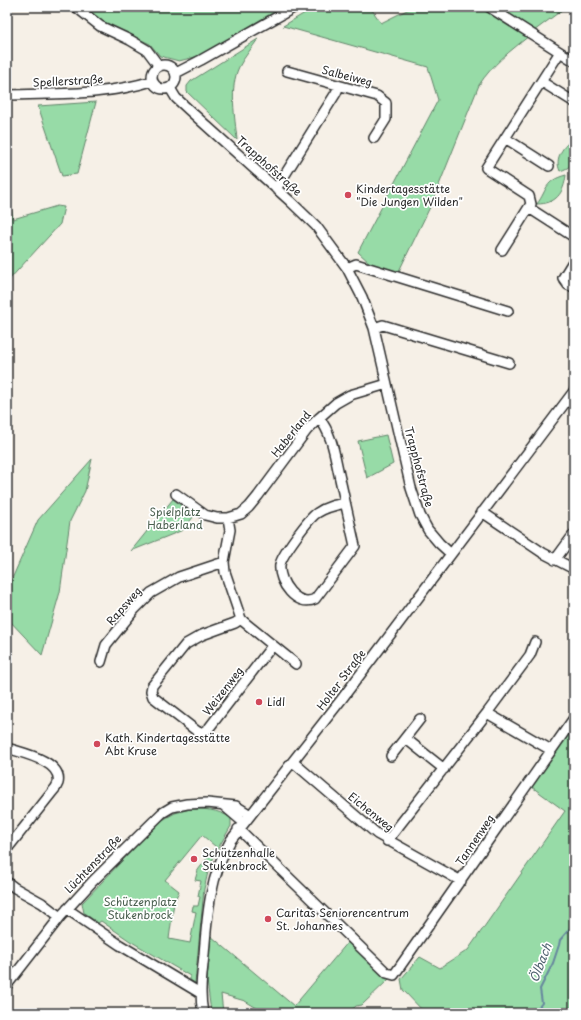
<svg xmlns="http://www.w3.org/2000/svg" width="581" height="1020" viewBox="0 0 581 1020" font-family="'Playpen Sans',sans-serif">
<rect width="100%" height="100%" fill="#f6f0e7"/>
<filter id="ink" filterUnits="userSpaceOnUse"><feTurbulence type="fractalNoise" baseFrequency=".025" numOctaves="2"/><feDisplacementMap in="SourceGraphic" scale="8" xChannelSelector="R" yChannelSelector="G"/><feConvolveMatrix kernelMatrix="1 2 1 2 8 2 1 2 1" color-interpolation-filters="sRGB"/></filter>
<g filter="url(#ink)">
<!-- green -->
<path fill="#97dba7" stroke="#618369" fill-rule="evenodd" d="M 85,7 L 282,7 L 199,56 L 179,61 L 160,56 L 150,44 L 103,22 Z
M 315,7 L 370,7 L 381,23 L 413,7 L 485,7 L 529,36 C 510,51 492,65 479,85 L 431,205 L 398,273 L 372,265 L 358,252 L 438,100 L 428,67 L 283,26 Z
M 502,7 L 566,7 L 534,31 L 500,9 Z
M 258,39 C 252,48 244,57 239,67 C 229,88 235,117 237,140 L 187,92 L 187,86 L 191,81 Z
M 96,102 L 77,174 L 62,176 L 38,106 Z
M 574,138 C 574,155 579,165 560,171 C 554,158 563,146 574,138 Z
M 566,175 C 564,193 556,204 537,204 C 548,189 544,181 566,175 Z
M 57,206 L 64,207 L 60,224 L 7,282 L 7,207 L 11,207 L 13,219 Z
M 386,435 L 393,464 L 367,478 L 358,441 Z
M 92,459 L 85,491 L 70,521 L 60,592 L 42,655 L 7,618 L 7,590 L 38,520 Z
M 173,499 L 194,516 L 183,530 L 131,551 Z
M 574,711 L 574,1013 L 425,1013 L 403,990 L 401,979 L 420,957 L 440,968 L 468,950 L 565,811 L 525,782 Z
M 190,809 C 205,809 217,809 231,818 L 231,826 L 217,850 L 209,868 L 204,889 L 195,983 L 190,980 L 190,976 L 130,941 L 101,921 L 98,923 L 84,913 L 82,903 L 159,822 L 175,813 ZM 202,835 L 216,847 L 198,870 L 195,880 L 201,881 L 198,896 L 200,897 L 198,906 L 193,906 L 192,911 L 196,912 L 190,943 L 169,939 L 174,902 L 179,891 L 165,880 Z
M 211,936 L 294,1006 L 349,941 L 389,979 L 362,1005 L 356,1006 L 348,1013 L 265,1013 L 245,1001 L 221,994 L 223,1013 L 211,1013 L 207,980 Z"/>
<g fill="none" stroke-linecap="round" stroke-linejoin="round">
<!-- stream -->
<path stroke="#66869e" stroke-width="2" d="M 534,1013 L 542,1003 L 540,989 L 553,963 L 559,945 L 560,940 L 573,925 L 574,923"/>
<defs>
<path id="minor" d="M 76,7 L 100,26 L 130,40 L 147,50 L 159,66
M 489,7 L 574,61
M152 77a12 12 0 1 1 24 0a12 12 0 1 1-24 0Z
M 287,71 L 377,96 L 386,103 L 386,119 L 374,138
M 176,73 L 201,60 L 295,7
M 542,82 L 574,102
M 170,88 L 176,98 L 189,110 L 290,201 L 316,226 L 347,268 L 362,297 L 374,328 L 411,488 L 420,515 L 428,530 L 439,543 L 451,554
M 7,95 C 57,93 104,96 152,81
M 505,138 L 549,166
M 276,189 L 336,93 L 339,86
M 529,208 L 574,237
M 502,250 L 531,204 L 529,196 L 486,168 L 560,52
M 574,260 L 563,278 L 568,285 L 574,287
M 347,268 L 356,264 L 508,311
M 374,328 L 383,325 L 509,363
M 319,418 C 333,435 335,458 340,479 C 345,501 350,524 355,546 L 315,599 C 297,608 278,582 280,565 C 281,556 309,518 317,513 C 325,507 335,505 345,503
M 176,494 L 205,515 L 217,518 L 228,518 L 241,514 L 249,507 L 258,496 L 307,430 L 319,418 L 336,403 L 350,395 L 387,384
M 482,512 L 543,553 L 574,569
M 228,518 L 230,530 L 224,562 L 225,572 L 241,619 L 244,622 L 296,664
M 555,560 L 574,534
M 241,619 L 235,623 L 202,635 L 186,644 L 152,686 L 151,691 L 153,697 L 198,732 L 203,732 L 209,728 L 272,646
M 101,662 L 106,645 L 135,609 L 151,593 L 179,577 L 224,562
M 487,713 L 551,750
M 405,738 L 444,769
M 7,748 C 22,753 63,761 58,783 C 57,786 55,789 53,791 L 7,849
M 391,756 L 420,719
M 293,762 L 377,834 L 461,881
M 223,805 L 243,822
M 238,829 L 244,834 L 387,973 L 394,975 L 574,718
M 387,841 L 487,713 L 530,655 L 535,642
M 7,882 L 15,888 L 42,903 L 60,917
M 67,909 L 120,945 L 200,993
M 7,985 L 60,917 L 93,881 L 162,813 L 172,807 L 187,804 L 207,803 L 236,806 L 249,814
M 203,1013 C 199,993 202,975 204,955 C 207,915 210,875 231,840 L 341,700 L 574,391"/>
</defs>
<!-- minor casing -->
<use href="#minor" stroke="#2b2b2b" stroke-width="12"/>
<!-- minor -->
<use href="#minor" stroke="#fff" stroke-width="9"/>
</g>
</g>
<!-- markers -->
<g fill="#d1495b" stroke="#fff" stroke-width="1.5">
<circle cx="348" cy="195" r="4"/>
<circle cx="259" cy="702" r="4"/>
<circle cx="97" cy="744" r="4"/>
<circle cx="194" cy="859" r="4"/>
<circle cx="268" cy="919" r="4"/>
</g>
<g text-anchor="middle" stroke-width="3.5" stroke-linejoin="round" paint-order="stroke">
<!-- street labels -->
<g font-size="11" fill="#2b2b2b" stroke="#fff">
<text transform="translate(347 76) rotate(15)" y="4">Salbeiweg</text>
<text transform="translate(68 81) rotate(-3)" y="4">Spellerstraße</text>
<text transform="translate(269 166) rotate(42)" y="4">Trapphofstraße</text>
<text transform="translate(291 434) rotate(-51)" y="4">Haberland</text>
<text transform="translate(419 467) rotate(75)" y="4">Trapphofstraße</text>
<text transform="translate(124 606) rotate(-49)" y="4">Rapsweg</text>
<text transform="translate(341 680) rotate(-53)" y="4">Holter Straße</text>
<text transform="translate(223 691) rotate(-52)" y="4">Weizenweg</text>
<text transform="translate(371 812) rotate(39)" y="4">Eichenweg</text>
<text transform="translate(475 840) rotate(-56)" y="4">Tannenweg</text>
<text transform="translate(93 864) rotate(-46)" y="4">Lüchtenstraße</text>
</g>
<!-- poi labels -->
<g font-size="11" fill="#2b2b2b" stroke="#fff" text-anchor="start">
<text x="356" y="193">Kindertagesstätte<tspan x="356" dy="13">"Die Jungen Wilden"</tspan></text>
<text x="267" y="706">Lidl</text>
<text x="105" y="742">Kath. Kindertagesstätte<tspan x="105" dy="13">Abt Kruse</tspan></text>
<text x="202" y="857">Schützenhalle<tspan x="202" dy="13">Stukenbrock</tspan></text>
<text x="276" y="917">Caritas Seniorencentrum<tspan x="276" dy="13">St. Johannes</tspan></text>
</g>
<!-- park labels -->
<g font-size="11" fill="#4b6050" stroke="#fff">
<text x="175" y="516">Spielplatz<tspan x="175" dy="13">Haberland</tspan></text>
<text x="140" y="906">Schützenplatz<tspan x="140" dy="13">Stukenbrock</tspan></text>
</g>
<!-- water labels -->
<g font-size="12" font-style="italic" fill="#4e606e" stroke="#fff">
<text transform="translate(541 963) rotate(-69)" y="4">Ölbach</text>
</g>
</g>
<!-- margin -->
<rect width="581" height="1020" fill="none" stroke="#fff" stroke-width="24"/>
<rect x="12" y="12" width="557" height="996" fill="none" stroke="#2b2b2b" stroke-width="1.5" filter="url(#ink)"/>
</svg>
